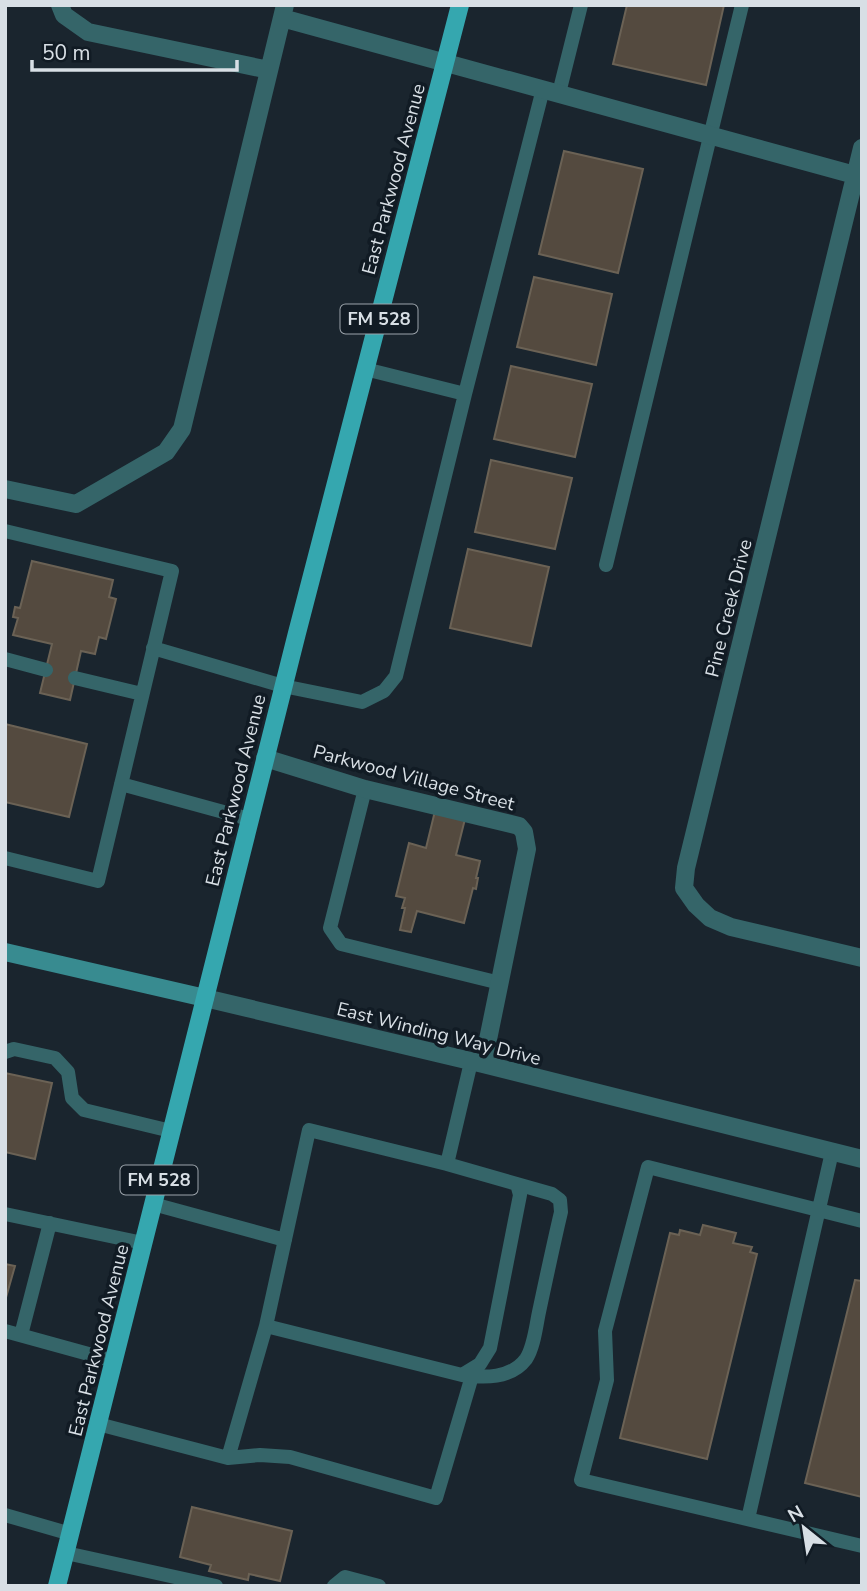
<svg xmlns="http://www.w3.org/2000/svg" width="867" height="1591" viewBox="0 0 867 1591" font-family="'Nunito Sans',sans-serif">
<rect width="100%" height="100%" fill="#1a252e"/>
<!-- building -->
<path fill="#544a3f" stroke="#6b6255" stroke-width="2" d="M 627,5 L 724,5 L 706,85 L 613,64 Z
M 564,151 L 643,169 L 618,273 L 539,254 Z
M 534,277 L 612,294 L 596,365 L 517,347 Z
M 511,366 L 592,384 L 575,457 L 494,439 Z
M 491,460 L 572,478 L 555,549 L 475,532 Z
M 468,549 L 549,567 L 531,646 L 450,628 Z
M 32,561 L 113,580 L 109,597 L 116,599 L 106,639 L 99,637 L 95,654 L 81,651 L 70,700 L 40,693 L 52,644 L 13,635 L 18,618 L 13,617 L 15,607 L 20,608 Z
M 5,724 L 87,744 L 69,817 L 5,802 Z
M 435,811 L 465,819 L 456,855 L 480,861 L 476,878 L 478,878 L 476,889 L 473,888 L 464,923 L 417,911 L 411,932 L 400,930 L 405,908 L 402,908 L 405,898 L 396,896 L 409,843 L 426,848 Z
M 5,1073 L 52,1083 L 35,1159 L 5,1152 Z
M 703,1225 L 736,1233 L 733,1243 L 752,1247 L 750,1252 L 757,1254 L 707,1459 L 620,1438 L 670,1233 L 679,1235 L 680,1230 L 700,1235 Z
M 5,1264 L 15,1266 L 5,1301 Z
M 855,1280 L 862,1281 L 862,1497 L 805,1483 Z
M 192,1507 L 292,1531 L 280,1581 L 249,1574 L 248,1580 L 209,1571 L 211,1565 L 180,1557 Z"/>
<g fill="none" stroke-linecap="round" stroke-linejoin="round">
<!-- lane -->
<path stroke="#356569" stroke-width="14" d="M 559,93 L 581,5
M 365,369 L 465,394
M 5,531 L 172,571 L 98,881 L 5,858
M 606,565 L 742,5
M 153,648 L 283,686 L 362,702 L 384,691 L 396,676 L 465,394 L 543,89
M 5,659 L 46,670
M 75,678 L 142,694
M 121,784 L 249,819
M 365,789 L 330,928 L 341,944 L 500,983
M 5,1052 L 14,1049 L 55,1058 L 68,1072 L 72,1098 L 84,1110 L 171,1131
M 447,1164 L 471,1062
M 153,1204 L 285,1240
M 5,1214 L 143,1243
M 862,1221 L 648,1167 L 605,1331 L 607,1380 L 581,1480 L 862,1546
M 5,1331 L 114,1361
M 21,1335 L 50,1223
M 462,1375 L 480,1364 L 490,1348 L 520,1195 L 517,1184
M 98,1424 L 228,1458 L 260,1455 L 290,1457 L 436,1498 L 472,1376
M 228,1458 L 266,1326 L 309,1130 L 447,1164 L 552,1194 L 560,1200 L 561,1212 C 553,1246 546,1279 539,1312 C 536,1326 534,1347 526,1359 C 511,1379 484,1378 462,1375 L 266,1326
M 5,1515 L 71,1534
M 748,1519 L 832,1152
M 66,1553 L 216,1586
M 334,1586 L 345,1577 L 379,1586"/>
<!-- street -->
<path stroke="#356569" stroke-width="18" d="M 60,5 L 64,15 L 88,32 L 269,70
M 282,18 L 862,177
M 862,148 L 686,868 L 684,888 L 696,905 L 710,918 L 731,927 L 862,958
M 5,489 L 76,504 L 166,452 L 182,429 L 285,5
M 265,758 L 365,789 L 519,826 L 524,832 L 527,849 L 483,1064
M 205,998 L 483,1064 L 862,1159"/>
<!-- secondary -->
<path stroke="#388b90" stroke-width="18" d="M 5,952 L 205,998"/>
<!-- primary -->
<path stroke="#35a7af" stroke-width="18" d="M 57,1586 L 297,633 L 460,5"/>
</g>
<g text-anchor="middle" stroke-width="7" stroke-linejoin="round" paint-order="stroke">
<!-- shield labels -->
<g fill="#111b24" stroke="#9ca4ab" stroke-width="2">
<rect x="340.5" y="304.5" width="77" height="29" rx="5"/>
<rect x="120.5" y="1165.5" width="77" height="29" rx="5"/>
</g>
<g font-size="18" font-weight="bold" fill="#d8dfe5">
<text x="379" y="325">FM 528</text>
<text x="159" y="1186">FM 528</text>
</g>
<!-- street labels -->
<g font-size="19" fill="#d8dfe5" stroke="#111b24">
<text transform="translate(393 179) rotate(-75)" y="7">East Parkwood Avenue</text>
<text transform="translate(728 608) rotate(-76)" y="7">Pine Creek Drive</text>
<text transform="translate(414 777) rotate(15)" y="7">Parkwood Village Street</text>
<text transform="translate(235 790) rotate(-76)" y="7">East Parkwood Avenue</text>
<text transform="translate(439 1033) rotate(14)" y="7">East Winding Way Drive</text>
<text transform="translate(98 1340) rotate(-76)" y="7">East Parkwood Avenue</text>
</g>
</g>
<!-- border -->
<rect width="867" height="1591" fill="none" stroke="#d8dfe5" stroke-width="14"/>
<!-- north arrow -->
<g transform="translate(804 1528) rotate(330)" stroke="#111b24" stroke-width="5" paint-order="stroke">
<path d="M0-5L12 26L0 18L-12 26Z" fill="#d8dfe5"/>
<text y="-10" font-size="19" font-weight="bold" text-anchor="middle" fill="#d8dfe5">N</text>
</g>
<!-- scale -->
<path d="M32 60v10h205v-10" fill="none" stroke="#d8dfe5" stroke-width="3.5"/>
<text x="42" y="60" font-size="21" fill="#d8dfe5" stroke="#111b24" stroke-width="5" paint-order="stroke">50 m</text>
</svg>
